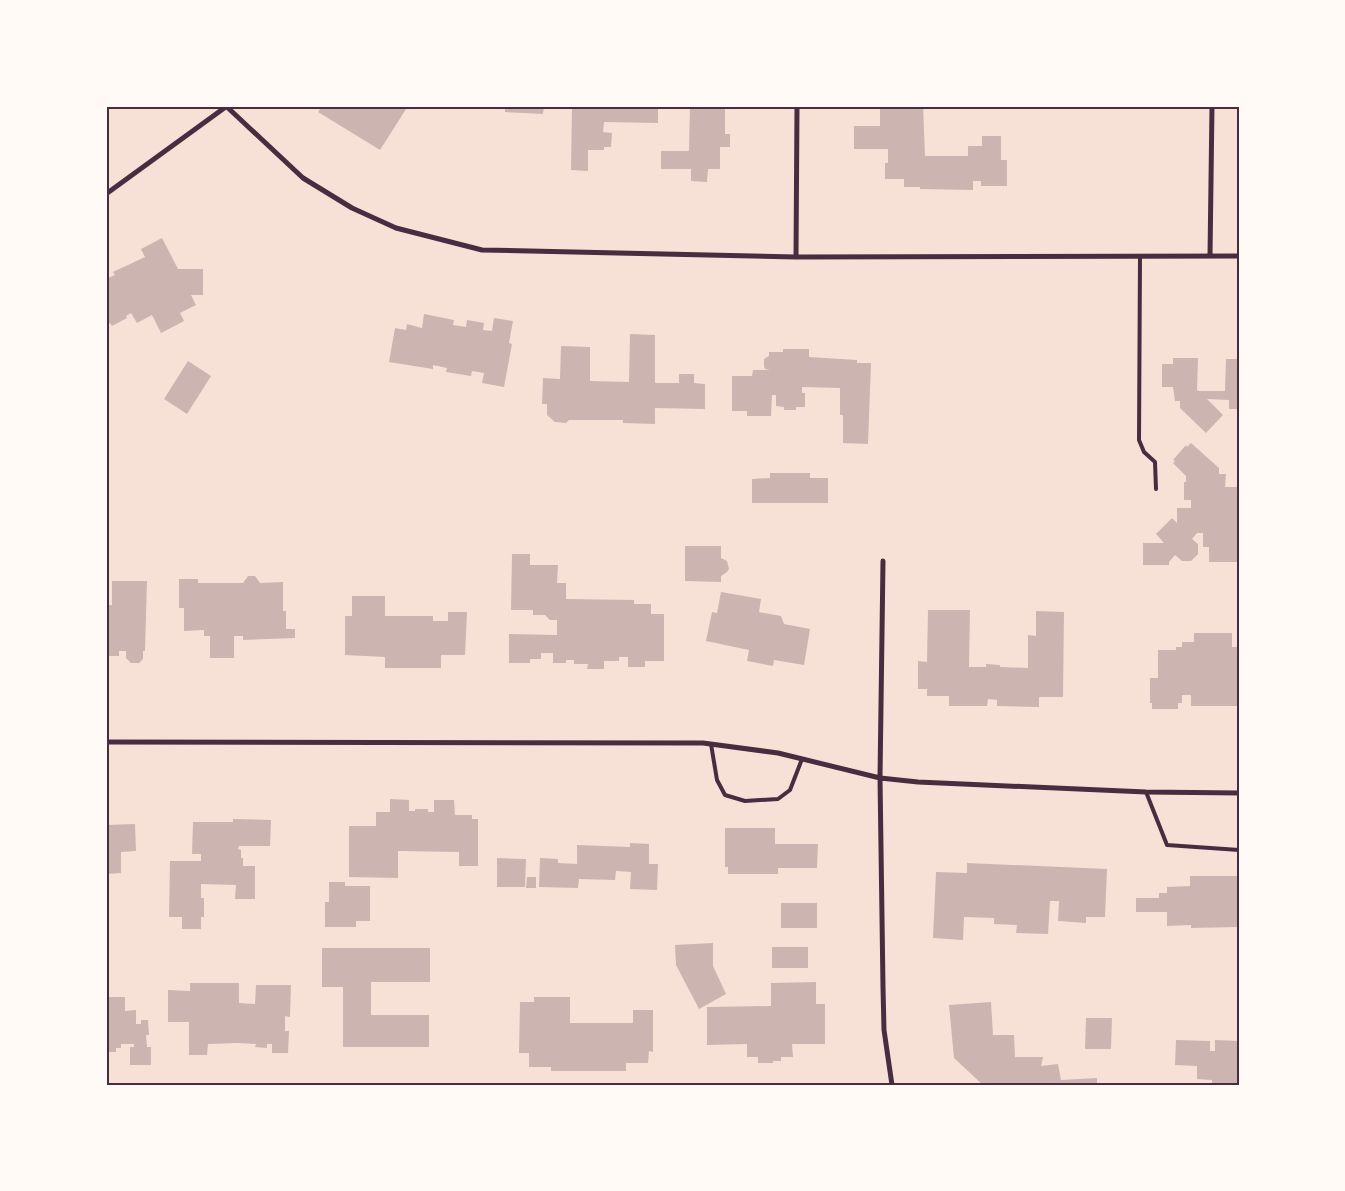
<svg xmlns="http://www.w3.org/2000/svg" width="1345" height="1191" viewBox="0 0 1345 1191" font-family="Figtree,sans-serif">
<rect width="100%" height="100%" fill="#f7e1d7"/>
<!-- building -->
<path fill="#ccb4b1" d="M 322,106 L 408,106 L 380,150 L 318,112 Z
M 505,106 L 544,106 L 543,114 L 505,112 Z
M 572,106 L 658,106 L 658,123 L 604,122 L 603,132 L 612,133 L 611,147 L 604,147 L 604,150 L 588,150 L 588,171 L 571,170 Z
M 690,106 L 725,106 L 725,134 L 730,134 L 730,147 L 720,147 L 720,169 L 708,169 L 707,182 L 691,181 L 691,169 L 661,169 L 661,151 L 689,151 Z
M 880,106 L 923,106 L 925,156 L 968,156 L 968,146 L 982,146 L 982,136 L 1001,136 L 1001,160 L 1007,160 L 1007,186 L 981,186 L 981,181 L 973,181 L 973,190 L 920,189 L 920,187 L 904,187 L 904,179 L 885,179 L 885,163 L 888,163 L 888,149 L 854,149 L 854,126 L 880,126 Z
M 162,238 L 178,269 L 203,269 L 203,295 L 191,295 L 196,305 L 180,313 L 184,321 L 161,333 L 152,315 L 137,323 L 131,313 L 126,316 L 127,318 L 112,326 L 110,323 L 106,325 L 106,279 L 115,275 L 113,272 L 145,257 L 141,249 Z
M 424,314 L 454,320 L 453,325 L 466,327 L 467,320 L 484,323 L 483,330 L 492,331 L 494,318 L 513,321 L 509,343 L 512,344 L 504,387 L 482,383 L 484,373 L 472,371 L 471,376 L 446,372 L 447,368 L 433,365 L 433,369 L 389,362 L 395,328 L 406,330 L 407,324 L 422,328 Z
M 630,334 L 655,335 L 655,383 L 679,383 L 679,374 L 694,374 L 694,383 L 705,384 L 705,409 L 655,408 L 655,424 L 623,423 L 623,420 L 569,420 L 566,423 L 555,422 L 547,415 L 547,404 L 542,404 L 543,378 L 560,379 L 561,346 L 590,347 L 590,381 L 629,382 Z
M 783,349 L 809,349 L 809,357 L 857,360 L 857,363 L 871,363 L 868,444 L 843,443 L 843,415 L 840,415 L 840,388 L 802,387 L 802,393 L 805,393 L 805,407 L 796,407 L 796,410 L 784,410 L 784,407 L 776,406 L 776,395 L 772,395 L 771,416 L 747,416 L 747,411 L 732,411 L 732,376 L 752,376 L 753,370 L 770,370 L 765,369 L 764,366 L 764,359 L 769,356 L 769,352 L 783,352 Z
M 1173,358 L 1198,358 L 1197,390 L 1199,391 L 1225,391 L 1226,359 L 1239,359 L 1239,409 L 1229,409 L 1229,400 L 1207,399 L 1223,415 L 1206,433 L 1180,408 L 1180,401 L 1175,401 L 1173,387 L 1162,387 L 1162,364 L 1173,364 Z
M 188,361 L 211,376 L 187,414 L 164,399 Z
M 1191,443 L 1219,468 L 1219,474 L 1226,474 L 1225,487 L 1239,487 L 1239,562 L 1209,562 L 1209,547 L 1203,547 L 1203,533 L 1197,533 L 1192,539 L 1198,544 L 1198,554 L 1191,561 L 1182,561 L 1175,555 L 1169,562 L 1169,565 L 1143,565 L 1143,543 L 1164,543 L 1156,534 L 1172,518 L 1177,523 L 1177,508 L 1191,508 L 1191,500 L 1184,500 L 1184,482 L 1186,482 L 1186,476 L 1173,463 L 1175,461 L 1173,460 L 1186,445 L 1187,447 Z
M 770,473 L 810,473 L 810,478 L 828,478 L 828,503 L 752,503 L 752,479 L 770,478 Z
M 685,546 L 721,546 L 721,558 L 727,561 L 729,569 L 727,572 L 721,576 L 721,582 L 685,581 Z
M 512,554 L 530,554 L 530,565 L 558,565 L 557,583 L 566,583 L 566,599 L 634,600 L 634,604 L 651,604 L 651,614 L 664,614 L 664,661 L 645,661 L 645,667 L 628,667 L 628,657 L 619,657 L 619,661 L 604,661 L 604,669 L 587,669 L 588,664 L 574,664 L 574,660 L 566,660 L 566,663 L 553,663 L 553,653 L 541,653 L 541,659 L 530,659 L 530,663 L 509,663 L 509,634 L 557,635 L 557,620 L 550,620 L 545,615 L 533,615 L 533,610 L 511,610 Z
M 248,576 L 255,576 L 260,583 L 283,582 L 283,611 L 286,611 L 286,629 L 295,629 L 295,638 L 243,640 L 243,636 L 234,636 L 234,658 L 210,658 L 210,636 L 204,636 L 204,630 L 184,631 L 184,608 L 179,608 L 179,579 L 198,579 L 198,583 L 243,583 Z
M 112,581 L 147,581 L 145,651 L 143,651 L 143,659 L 139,663 L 131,663 L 126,658 L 126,651 L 119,651 L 119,656 L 106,656 L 106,605 L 112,605 Z
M 721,592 L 761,599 L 759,612 L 781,616 L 784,624 L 810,629 L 804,665 L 774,660 L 773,666 L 747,661 L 749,650 L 706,641 L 712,612 L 717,613 Z
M 352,596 L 385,596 L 385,616 L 433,616 L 433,621 L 448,621 L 448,612 L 467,612 L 465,655 L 441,655 L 441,668 L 385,668 L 385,657 L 345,655 L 345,616 L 352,616 Z
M 928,610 L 970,610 L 969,667 L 986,667 L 986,664 L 1000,665 L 1000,667 L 1028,668 L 1028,635 L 1036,636 L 1036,611 L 1064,612 L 1063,697 L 1039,697 L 1039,707 L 997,706 L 997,700 L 988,699 L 987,706 L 949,706 L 949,696 L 927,696 L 927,689 L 918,689 L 918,661 L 927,662 Z
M 1194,633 L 1232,633 L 1232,647 L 1239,647 L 1239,706 L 1191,706 L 1191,695 L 1182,695 L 1182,703 L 1178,703 L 1178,709 L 1152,709 L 1152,703 L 1150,703 L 1150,678 L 1158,678 L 1158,650 L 1176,650 L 1176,647 L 1182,647 L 1182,642 L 1194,642 Z
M 390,799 L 409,800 L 409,811 L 415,811 L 415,809 L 428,809 L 428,812 L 434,812 L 434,800 L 454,800 L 455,815 L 472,815 L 472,819 L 478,819 L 478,866 L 459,866 L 459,852 L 398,851 L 398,878 L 349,877 L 349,826 L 376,826 L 376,812 L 390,812 Z
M 233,819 L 271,820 L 270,846 L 239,846 L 238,849 L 241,850 L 241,858 L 243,858 L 243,866 L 255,866 L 255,899 L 235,899 L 236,885 L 201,884 L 201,898 L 204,898 L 204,917 L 201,917 L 201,929 L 182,929 L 182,917 L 169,917 L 170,861 L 201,861 L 201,854 L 192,854 L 193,822 L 233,822 Z
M 135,824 L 136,851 L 121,852 L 121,873 L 106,874 L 106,825 Z
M 725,828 L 775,828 L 775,844 L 818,844 L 817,868 L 778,868 L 778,874 L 728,874 L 728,867 L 725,867 Z
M 630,843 L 649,844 L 649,864 L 658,864 L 657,890 L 630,889 L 631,872 L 616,871 L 615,880 L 579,879 L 578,888 L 539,887 L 540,858 L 558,859 L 558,863 L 577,864 L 577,845 L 630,847 Z
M 497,858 L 526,859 L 525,887 L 497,887 Z
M 967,863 L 1107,869 L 1105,917 L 1086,917 L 1086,923 L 1058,921 L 1059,901 L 1050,901 L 1048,934 L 1016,933 L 1017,925 L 994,924 L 994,918 L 964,917 L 963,940 L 933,938 L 936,872 L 967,873 Z
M 1190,876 L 1238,876 L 1238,927 L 1191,928 L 1191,925 L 1167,926 L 1167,912 L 1136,912 L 1136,898 L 1159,898 L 1159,893 L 1167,893 L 1167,887 L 1190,886 Z
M 527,877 L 536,877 L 536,888 L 526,888 Z
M 329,882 L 345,882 L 345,886 L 370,886 L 370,921 L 356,921 L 356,927 L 325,927 L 325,902 L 329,902 Z
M 781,903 L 817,903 L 817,928 L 781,928 Z
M 713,943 L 713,966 L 726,994 L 699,1009 L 676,965 L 675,945 Z
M 772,947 L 808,947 L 808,968 L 772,968 Z
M 322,948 L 430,948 L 430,982 L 371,982 L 371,1015 L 429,1015 L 429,1047 L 343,1047 L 343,987 L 322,987 Z
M 816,982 L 816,1004 L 825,1004 L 825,1044 L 792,1044 L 793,1057 L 781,1057 L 781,1061 L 773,1061 L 773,1063 L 758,1063 L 758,1057 L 747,1057 L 747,1044 L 707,1045 L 707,1007 L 771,1006 L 771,983 Z
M 190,983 L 239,983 L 239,1003 L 255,1004 L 256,985 L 291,985 L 290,1017 L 285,1016 L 285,1031 L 289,1031 L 288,1053 L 272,1053 L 272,1044 L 267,1044 L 267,1048 L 255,1047 L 256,1044 L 238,1043 L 208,1044 L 207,1055 L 189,1055 L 189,1022 L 168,1022 L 168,990 L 190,991 Z
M 106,997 L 125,997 L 125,1011 L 136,1010 L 136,1024 L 141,1024 L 141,1020 L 148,1020 L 149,1035 L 146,1035 L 147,1047 L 151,1047 L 151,1065 L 130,1065 L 130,1047 L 134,1047 L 134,1044 L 121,1044 L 121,1048 L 116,1048 L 116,1052 L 106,1052 Z
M 534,997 L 570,997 L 570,1023 L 633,1023 L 633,1010 L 653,1010 L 653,1052 L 649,1051 L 648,1063 L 626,1063 L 626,1071 L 551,1071 L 551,1067 L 529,1067 L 529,1053 L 519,1053 L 520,1002 L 534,1002 Z
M 991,1002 L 993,1035 L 1014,1035 L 1015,1057 L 1043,1057 L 1041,1066 L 1058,1064 L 1061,1080 L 1097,1078 L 1097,1085 L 983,1085 L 954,1058 L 949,1005 Z
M 1086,1018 L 1112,1018 L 1111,1049 L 1085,1049 Z
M 1176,1040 L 1210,1041 L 1210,1051 L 1215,1051 L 1215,1040 L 1239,1041 L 1239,1085 L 1212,1085 L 1212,1080 L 1197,1079 L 1197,1066 L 1175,1065 Z"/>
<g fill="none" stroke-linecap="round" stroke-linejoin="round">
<!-- service -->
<path stroke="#4a2c40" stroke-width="4" d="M 1140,256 L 1139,440 L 1144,452 L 1155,462 L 1156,489
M 711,744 L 717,780 L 725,795 L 745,801 L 778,799 L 790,790 L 802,759
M 1146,792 L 1167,845 L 1239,850"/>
<!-- minor -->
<path stroke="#4a2c40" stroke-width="5" d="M 226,106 L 303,178 L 352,208 L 396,228 L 482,250 L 796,257 L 1239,256
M 106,194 L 227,106
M 1210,256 L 1212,106
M 796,257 L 797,106
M 883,561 L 880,778 L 883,987 L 884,1030 L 892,1085
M 106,742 L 703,743 L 778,753 L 880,778 L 918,782 L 1146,792 L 1239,793"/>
</g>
<!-- border -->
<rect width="1345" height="1191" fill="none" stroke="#fffaf5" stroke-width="215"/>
<rect x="108" y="108" width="1130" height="976" fill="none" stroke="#4a2c40" stroke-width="2"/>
</svg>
